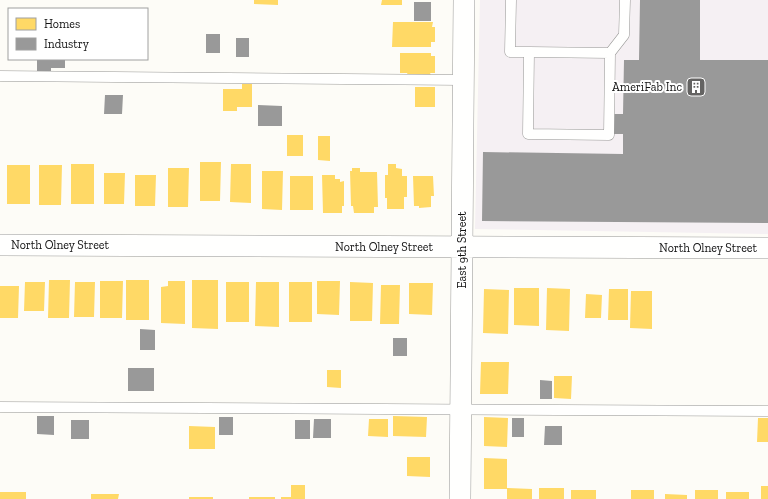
<svg xmlns="http://www.w3.org/2000/svg" width="768" height="499" viewBox="0 0 768 499" font-family="'Zilla Slab',serif">
<rect width="100%" height="100%" fill="#fdfcf7"/>
<!-- industrial -->
<path fill="#f5f0f3" d="M 480,0 L 768,0 L 768,234 L 475,229 Z"/>
<!-- homes -->
<path fill="#ffd966" d="M 254,0 L 278,0 L 278,5 L 254,4 Z
M 382,0 L 402,0 L 402,5 L 381,5 Z
M 393,22 L 433,22 L 432,27 L 435,27 L 435,42 L 431,42 L 431,47 L 392,47 Z
M 400,53 L 431,53 L 431,56 L 435,56 L 435,73 L 430,73 L 431,75 L 408,75 L 407,73 L 400,73 Z
M 242,84 L 252,84 L 252,107 L 237,107 L 237,111 L 223,111 L 223,89 L 242,89 Z
M 415,87 L 435,87 L 435,107 L 415,107 Z
M 287,135 L 303,135 L 303,156 L 287,156 Z
M 318,136 L 330,136 L 330,161 L 318,160 Z
M 200,162 L 221,162 L 220,201 L 200,201 Z
M 71,164 L 94,164 L 94,204 L 71,204 Z
M 231,164 L 251,164 L 251,203 L 230,202 Z
M 388,164 L 396,164 L 396,168 L 402,169 L 402,176 L 407,176 L 407,197 L 404,197 L 404,209 L 387,209 L 387,198 L 385,198 L 385,175 L 388,175 Z
M 7,165 L 30,165 L 30,204 L 7,204 Z
M 39,165 L 62,165 L 61,205 L 39,205 Z
M 168,168 L 189,168 L 188,207 L 168,207 Z
M 352,168 L 360,168 L 360,172 L 377,172 L 378,207 L 374,207 L 374,213 L 354,213 L 353,206 L 351,206 L 350,171 L 352,171 Z
M 262,171 L 283,171 L 282,210 L 262,209 Z
M 104,173 L 125,173 L 124,204 L 104,204 Z
M 135,175 L 156,175 L 155,206 L 135,206 Z
M 322,175 L 335,175 L 335,179 L 340,179 L 340,182 L 344,181 L 344,206 L 342,206 L 342,213 L 323,213 Z
M 290,176 L 313,176 L 313,210 L 290,210 Z
M 413,176 L 433,176 L 434,196 L 431,196 L 431,207 L 419,208 L 419,206 L 414,206 Z
M 49,280 L 70,280 L 69,318 L 48,318 Z
M 126,280 L 149,280 L 149,320 L 126,320 Z
M 192,280 L 218,280 L 218,329 L 192,328 Z
M 100,281 L 123,281 L 122,318 L 100,318 Z
M 168,281 L 185,281 L 185,324 L 161,323 L 161,287 L 168,286 Z
M 317,281 L 340,281 L 339,315 L 317,314 Z
M 25,282 L 45,282 L 44,311 L 24,311 Z
M 75,282 L 95,282 L 94,317 L 74,317 Z
M 226,282 L 249,282 L 249,322 L 226,322 Z
M 256,282 L 279,282 L 279,327 L 255,326 Z
M 289,282 L 312,282 L 312,322 L 289,322 Z
M 350,282 L 373,283 L 372,321 L 350,321 Z
M 409,283 L 433,283 L 432,315 L 409,314 Z
M 381,285 L 400,285 L 399,324 L 380,324 Z
M 0,286 L 19,286 L 18,318 L 0,318 Z
M 514,288 L 539,288 L 539,326 L 514,325 Z
M 547,288 L 570,289 L 569,331 L 546,330 Z
M 484,289 L 509,290 L 508,334 L 483,333 Z
M 609,289 L 628,289 L 628,320 L 608,320 Z
M 631,291 L 652,291 L 652,329 L 630,328 Z
M 586,294 L 602,295 L 601,318 L 585,318 Z
M 481,362 L 509,362 L 508,394 L 480,394 Z
M 327,370 L 341,370 L 341,388 L 327,387 Z
M 554,376 L 572,376 L 571,399 L 554,398 Z
M 393,416 L 427,417 L 426,437 L 393,436 Z
M 484,417 L 508,418 L 507,447 L 484,446 Z
M 758,418 L 768,418 L 768,442 L 757,442 Z
M 369,419 L 388,419 L 388,437 L 368,436 Z
M 189,426 L 215,427 L 215,449 L 189,449 Z
M 407,457 L 430,457 L 430,477 L 407,476 Z
M 484,458 L 507,459 L 507,489 L 484,489 Z
M 291,485 L 305,485 L 305,499 L 281,499 L 281,497 L 291,497 Z
M 761,486 L 768,486 L 768,499 L 761,499 Z
M 507,488 L 532,489 L 532,499 L 507,499 Z
M 539,488 L 564,488 L 564,499 L 539,499 Z
M 571,490 L 596,490 L 596,499 L 571,499 Z
M 631,490 L 654,490 L 654,499 L 631,499 Z
M 695,490 L 718,490 L 718,499 L 695,499 Z
M 0,492 L 26,492 L 26,499 L 0,499 Z
M 726,492 L 749,492 L 749,499 L 726,499 Z
M 91,494 L 119,494 L 118,499 L 91,499 Z
M 665,494 L 687,495 L 687,499 L 665,499 Z
M 189,497 L 213,497 L 213,499 L 189,499 Z
M 249,497 L 275,497 L 275,499 L 249,499 Z"/>
<!-- industry -->
<path fill="#999" d="M 640,0 L 700,0 L 700,60 L 768,60 L 768,223 L 482,221 L 483,152 L 623,154 L 623,134 L 613,134 L 613,114 L 623,114 L 624,60 L 639,60 Z
M 414,2 L 431,2 L 431,21 L 414,21 Z
M 206,34 L 220,34 L 220,53 L 206,53 Z
M 236,38 L 249,38 L 249,57 L 236,57 Z
M 37,59 L 65,59 L 65,68 L 51,68 L 51,72 L 37,72 Z
M 105,95 L 123,95 L 122,114 L 104,114 Z
M 258,105 L 282,106 L 282,126 L 258,126 Z
M 140,329 L 155,330 L 155,350 L 140,350 Z
M 393,338 L 407,338 L 407,356 L 393,356 Z
M 128,368 L 154,368 L 154,391 L 128,391 Z
M 540,380 L 552,381 L 552,399 L 540,399 Z
M 37,416 L 54,416 L 54,435 L 37,434 Z
M 219,417 L 233,417 L 233,435 L 219,435 Z
M 512,418 L 524,418 L 524,437 L 512,437 Z
M 314,419 L 331,419 L 331,438 L 313,438 Z
M 71,420 L 89,420 L 89,439 L 71,439 Z
M 295,420 L 310,420 L 310,439 L 295,439 Z
M 545,426 L 562,426 L 562,445 L 544,445 Z"/>
<g fill="none" stroke-linecap="round" stroke-linejoin="round">
<defs>
<path id="service" d="M 511,0 L 510,52 L 529,52 L 528,134 L 609,135 L 610,53 L 624,35 L 625,0
M 529,52 L 610,53
M 0,76 L 463,80
M 0,407 L 768,411"/>
<path id="minor" d="M 0,245 L 768,248
M 460,499 L 464,0"/>
</defs>
<!-- service casing -->
<use href="#service" stroke="#979795" stroke-width="11"/>
<!-- minor casing -->
<use href="#minor" stroke="#979795" stroke-width="22"/>
<!-- service -->
<use href="#service" stroke="#fffffe" stroke-width="10"/>
<!-- minor -->
<use href="#minor" stroke="#fffffe" stroke-width="21"/>
</g>
<!-- icons -->
<defs>
<symbol id="building-square" viewBox="-11 -11 22 22"><rect x="-9" y="-9" width="18" height="18" rx="4" fill="#646362" stroke="#fff"/><path d="M-4-6H4V6H1V3H-1V6H-4ZM-2.5-4.3h1.7v1.8h-1.7ZM.8-4.3h1.7v1.8H.8ZM-2.5-1h1.7V.8h-1.7ZM.8-1h1.7V.8H.8Z" fill="#fff"/></symbol>
</defs>
<g fill-rule="evenodd">
<use href="#building-square" x="685" y="76" width="22" height="22"/>
</g>
<g text-anchor="middle" stroke-width="4" stroke-linejoin="round" paint-order="stroke">
<!-- poi labels -->
<g font-size="12" fill="#111" stroke="#fff" text-anchor="end">
<text x="682" y="91">AmeriFab Inc</text>
</g>
<!-- street labels -->
<g font-size="12" fill="#111" stroke="#fff">
<text x="60" y="249">North Olney Street</text>
<text x="384" y="251">North Olney Street</text>
<text x="708" y="252">North Olney Street</text>
<text transform="translate(462 250) rotate(-90)" y="4">East 9th Street</text>
</g>
</g>
<!-- legend -->
<rect x="8" y="8" width="140" height="52" fill="#ffffff" stroke="#a0a0a0"/>
<rect x="16" y="18" width="20" height="12" fill="#ffd966" stroke="#a0a0a0"/>
<text x="44" y="28" font-size="12" fill="#111111">Homes</text>
<rect x="16" y="38" width="20" height="12" fill="#999999" stroke="#a0a0a0"/>
<text x="44" y="48" font-size="12" fill="#111111">Industry</text>
</svg>
